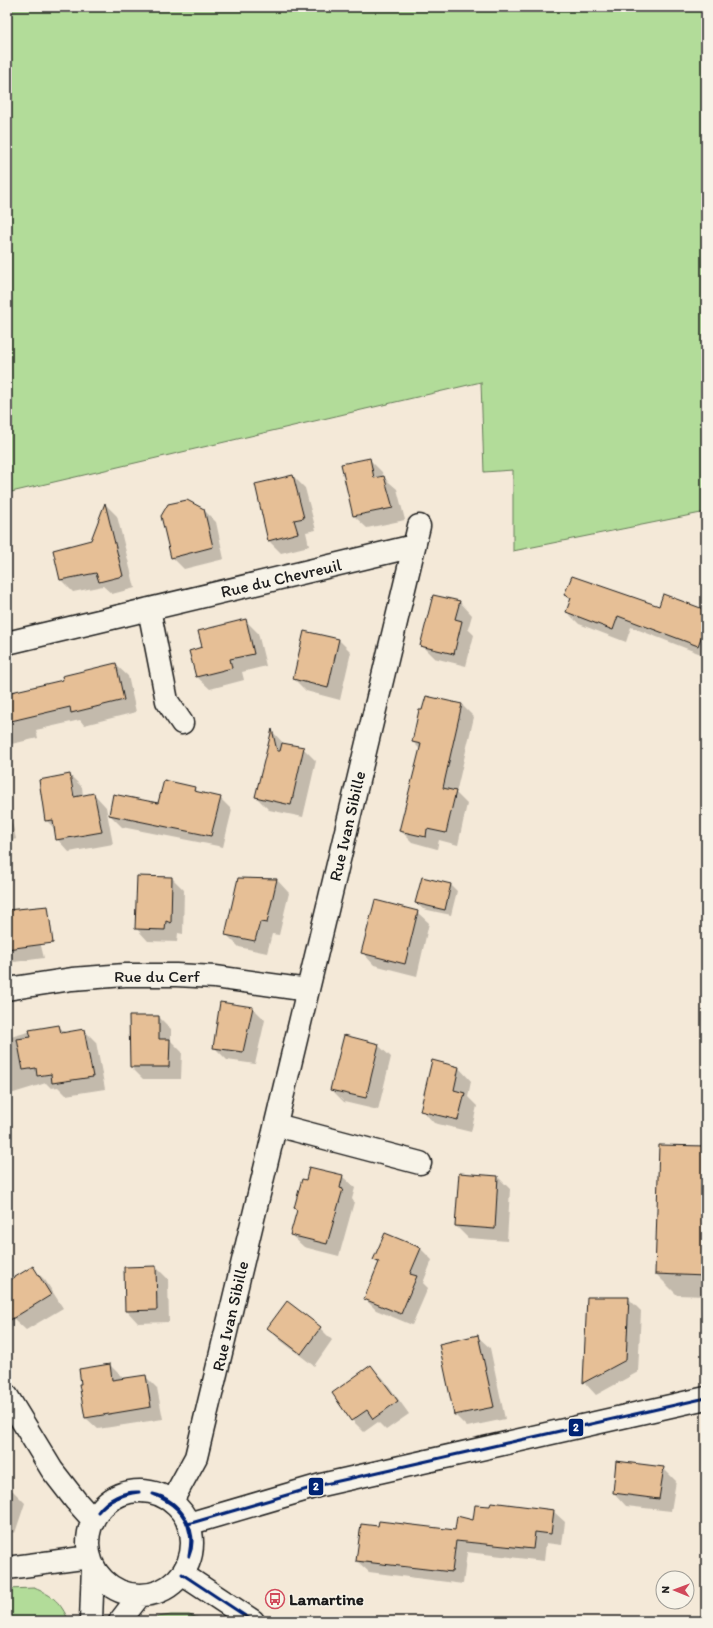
<svg xmlns="http://www.w3.org/2000/svg" width="713" height="1628" viewBox="0 0 713 1628" font-family="Itim,sans-serif">
<rect width="100%" height="100%" fill="#f4e9d8"/>
<filter id="ink" filterUnits="userSpaceOnUse"><feTurbulence type="fractalNoise" baseFrequency=".025" numOctaves="2"/><feDisplacementMap in="SourceGraphic" scale="8" xChannelSelector="R" yChannelSelector="G"/><feConvolveMatrix kernelMatrix="1 2 1 2 8 2 1 2 1" color-interpolation-filters="sRGB"/></filter>
<g filter="url(#ink)">
<!-- green -->
<path fill="#b2dc99" stroke="#677c5a" d="M 7,7 L 706,7 L 706,488 L 704,489 L 706,512 L 513,551 L 513,470 L 484,472 L 481,382 L 7,493 Z
M 34,1588 C 54,1596 60,1602 69,1621 L 7,1621 L 7,1589 Z
M 171,1615 L 189,1615 L 208,1621 L 150,1621 L 158,1617 Z"/>
<!-- shadow -->
<path fill="#0003" d="M 369,459 L 382,472 L 383,477 L 397,489 L 405,520 L 367,528 L 354,516 L 342,465 Z
M 293,476 L 305,488 L 316,530 L 306,532 L 309,546 L 281,553 L 269,541 L 256,485 Z
M 106,505 L 117,516 L 135,588 L 112,594 L 103,586 L 73,592 L 61,580 L 54,550 L 91,541 Z
M 204,510 L 216,522 L 224,559 L 184,569 L 172,557 Z
M 566,595 L 659,608 L 706,611 L 706,656 L 631,627 L 626,642 L 579,624 L 567,612 L 571,601 Z
M 460,602 L 472,615 L 468,629 L 474,635 L 466,666 L 434,658 L 421,645 Z
M 245,620 L 258,633 L 266,666 L 242,672 L 244,680 L 210,689 L 197,677 L 203,648 Z
M 305,632 L 339,640 L 351,652 L 340,700 L 306,691 L 294,679 Z
M 115,664 L 128,676 L 136,712 L 84,725 L 80,720 L 36,730 L 38,738 L 7,745 L 7,694 L 65,681 Z
M 426,697 L 462,705 L 474,717 L 456,793 L 467,804 L 458,845 L 439,840 L 437,849 L 412,842 L 400,830 L 420,749 L 413,742 Z
M 272,731 L 284,744 L 303,748 L 316,761 L 303,817 L 269,810 L 256,797 Z
M 70,775 L 82,787 L 83,796 L 94,794 L 106,807 L 113,844 L 69,852 L 57,839 L 55,829 L 46,820 Z
M 194,788 L 200,794 L 220,798 L 232,810 L 223,847 L 122,827 L 110,815 L 159,804 Z
M 7,802 L 16,839 L 7,842 Z
M 172,878 L 184,890 L 183,934 L 178,933 L 177,942 L 148,941 L 136,928 Z
M 422,878 L 451,885 L 457,891 L 451,915 L 423,909 L 416,903 Z
M 239,879 L 277,880 L 289,893 L 279,935 L 272,934 L 267,953 L 239,947 L 226,934 Z
M 7,911 L 35,922 L 44,958 L 14,962 L 7,954 Z
M 417,912 L 429,923 L 417,976 L 374,965 L 363,953 Z
M 253,1008 L 265,1020 L 255,1064 L 227,1060 L 214,1047 Z
M 159,1017 L 171,1029 L 171,1041 L 182,1052 L 181,1079 L 143,1079 L 131,1067 Z
M 58,1026 L 66,1033 L 84,1030 L 96,1042 L 105,1089 L 66,1095 L 58,1087 L 51,1088 L 46,1083 L 7,1095 L 7,1038 L 32,1031 Z
M 378,1045 L 391,1057 L 378,1110 L 344,1102 L 331,1089 Z
M 432,1062 L 459,1068 L 471,1081 L 468,1097 L 477,1106 L 471,1132 L 434,1123 L 422,1110 Z
M 706,1147 L 706,1296 L 677,1295 L 656,1274 Z
M 342,1176 L 355,1188 L 352,1199 L 354,1202 L 339,1256 L 304,1247 L 291,1235 L 307,1181 Z
M 498,1177 L 510,1189 L 507,1241 L 468,1238 L 456,1226 Z
M 420,1248 L 432,1260 L 423,1283 L 428,1288 L 412,1325 L 376,1310 L 365,1299 L 379,1264 L 374,1260 Z
M 156,1267 L 168,1279 L 169,1322 L 138,1323 L 126,1310 Z
M 32,1268 L 45,1280 L 63,1308 L 26,1330 L 13,1318 L 7,1308 L 7,1284 Z
M 588,1298 L 628,1298 L 641,1311 L 638,1372 L 596,1395 L 584,1382 Z
M 268,1328 L 320,1328 L 332,1340 L 314,1366 L 280,1340 Z
M 477,1336 L 490,1348 L 505,1419 L 467,1427 L 455,1415 Z
M 110,1365 L 122,1377 L 122,1379 L 145,1376 L 157,1388 L 163,1419 L 98,1429 L 86,1418 Z
M 371,1367 L 383,1378 L 409,1414 L 386,1430 L 378,1422 L 364,1432 L 352,1420 L 333,1393 Z
M 663,1468 L 676,1481 L 671,1511 L 626,1506 L 614,1493 Z
M 7,1489 L 13,1491 L 25,1503 L 15,1533 L 7,1531 Z
M 553,1511 L 565,1522 L 562,1545 L 546,1543 L 544,1561 L 467,1552 L 463,1584 L 369,1572 L 357,1561 L 379,1527 L 456,1531 L 474,1521 Z"/>
<!-- building -->
<path fill="#e6bf96" stroke="#1c1c1c" d="M 370,458 L 374,478 L 384,476 L 393,508 L 353,516 L 341,464 Z
M 293,475 L 304,518 L 294,520 L 298,533 L 268,541 L 255,484 Z
M 187,500 L 204,509 L 213,547 L 171,558 L 161,516 L 168,504 Z
M 105,503 L 123,576 L 99,582 L 96,573 L 60,580 L 53,550 L 91,540 Z
M 572,576 L 659,606 L 663,594 L 706,610 L 706,624 L 698,646 L 618,616 L 613,630 L 566,612 L 571,598 L 564,595 Z
M 433,595 L 460,601 L 455,619 L 462,621 L 454,654 L 420,646 Z
M 246,619 L 254,654 L 230,659 L 232,668 L 196,677 L 189,651 L 202,647 L 198,631 Z
M 304,631 L 339,639 L 328,688 L 293,679 Z
M 116,663 L 124,700 L 71,713 L 70,707 L 7,722 L 7,693 L 63,680 L 62,676 Z
M 426,696 L 462,704 L 443,788 L 456,791 L 446,833 L 427,829 L 426,837 L 399,831 L 421,744 L 412,742 L 419,710 L 422,710 Z
M 272,729 L 277,751 L 280,751 L 282,743 L 304,747 L 291,805 L 255,797 Z
M 70,774 L 74,797 L 94,793 L 102,832 L 56,840 L 53,820 L 45,821 L 39,780 Z
M 164,780 L 195,787 L 194,791 L 221,797 L 211,836 L 109,815 L 113,794 L 158,803 Z
M 137,876 L 172,877 L 171,923 L 166,921 L 165,930 L 135,929 Z
M 422,877 L 451,884 L 445,910 L 415,903 Z
M 238,878 L 277,879 L 267,923 L 260,922 L 255,941 L 225,935 Z
M 375,900 L 418,911 L 405,964 L 361,953 Z
M 48,906 L 53,943 L 7,949 L 7,910 Z
M 220,1002 L 253,1007 L 243,1052 L 213,1048 Z
M 129,1016 L 159,1016 L 159,1039 L 170,1039 L 169,1067 L 130,1067 Z
M 59,1025 L 61,1033 L 84,1029 L 93,1077 L 52,1083 L 51,1074 L 37,1076 L 36,1068 L 23,1070 L 17,1039 L 31,1037 L 29,1030 Z
M 344,1035 L 379,1044 L 366,1098 L 330,1090 Z
M 432,1060 L 459,1067 L 454,1090 L 465,1093 L 458,1120 L 420,1111 Z
M 659,1145 L 706,1146 L 706,1276 L 655,1274 Z
M 309,1167 L 343,1175 L 340,1188 L 343,1189 L 327,1244 L 290,1235 L 297,1210 L 294,1208 L 302,1179 L 306,1180 Z
M 459,1173 L 498,1176 L 495,1229 L 455,1226 Z
M 385,1233 L 421,1248 L 410,1274 L 417,1276 L 401,1314 L 364,1299 L 379,1262 L 373,1260 Z
M 33,1266 L 51,1295 L 7,1322 L 7,1282 Z
M 156,1266 L 157,1310 L 125,1311 L 124,1267 Z
M 587,1297 L 629,1297 L 626,1360 L 583,1383 Z
M 287,1301 L 321,1327 L 301,1354 L 267,1328 Z
M 478,1335 L 494,1407 L 454,1415 L 439,1344 Z
M 110,1364 L 112,1380 L 146,1375 L 151,1407 L 85,1418 L 79,1384 L 81,1384 L 79,1369 Z
M 371,1365 L 398,1401 L 373,1419 L 367,1410 L 351,1421 L 332,1393 Z
M 616,1461 L 664,1467 L 659,1499 L 613,1493 Z
M 491,1502 L 554,1510 L 551,1534 L 535,1532 L 533,1549 L 456,1541 L 452,1572 L 356,1561 L 361,1524 L 378,1526 L 379,1521 L 455,1530 L 457,1516 L 473,1520 L 475,1505 L 490,1506 Z"/>
<g fill="none" stroke-linecap="round" stroke-linejoin="round">
<defs>
<path id="minor" d="M 149,609 L 167,701 L 182,723
M 7,643 L 414,546
M 7,989 L 72,979 L 125,975 L 176,975 L 215,977 L 308,990
M 276,1125 L 420,1163
M 7,1396 L 52,1470 L 76,1501 L 93,1520
M88 1543a52 52 0 1 1 104 0a52 52 0 1 1-104 0Z
M 172,1501 L 196,1457 L 419,526
M 188,1524 L 321,1485 L 706,1398
M 7,1568 L 90,1557
M 182,1574 L 253,1621
M 91,1621 L 93,1565
M 120,1621 L 140,1595"/>
</defs>
<!-- minor casing -->
<use href="#minor" stroke="#1c1c1c" stroke-width="25"/>
<!-- minor -->
<use href="#minor" stroke="#f7f3e8" stroke-width="22"/>
<defs>
<path id="bus-1" d="M 153,1494 C 179,1499 200,1531 189,1556
M 153,1494 C 171,1502 187,1513 190,1534 C 192,1541 190,1550 189,1556
M 98,1512 C 107,1499 124,1491 139,1492
M 98,1512 C 108,1500 124,1494 139,1492
M 188,1524 L 321,1485 L 706,1398
M 182,1574 L 253,1621"/>
</defs>
<!-- bus-1 casing -->
<use href="#bus-1" stroke="#f7f3e8" stroke-width="6"/>
<!-- bus-1 -->
<use href="#bus-1" stroke="#002374" stroke-width="3"/>
</g>
</g>
<!-- icons -->
<defs>
<symbol id="bus-ring" viewBox="-11 -11 22 22"><circle r="9.5" fill="#f7f3e8" stroke="#d1495b" stroke-width="1.5"/><path d="M-5-6H5V4H4V6H2V4H-2V6H-4V4H-5ZM-3.5-4V0h7V-4ZM-3.5 1.2v1.5H-2V1.2ZM2 1.2v1.5H3.5V1.2Z" fill="#d1495b"/></symbol>
</defs>
<g fill-rule="evenodd">
<use href="#bus-ring" x="264" y="1588" width="22" height="22"/>
</g>
<g text-anchor="middle" stroke-width="3" stroke-linejoin="round" paint-order="stroke">
<!-- street labels -->
<g font-size="17" fill="#1c1c1c" stroke="#f7f3e8">
<text transform="translate(281 578) rotate(-13)" y="6">Rue du Chevreuil</text>
<text transform="translate(347 826) rotate(-77)" y="6">Rue Ivan Sibille</text>
<text x="157" y="982">Rue du Cerf</text>
<text transform="translate(230 1316) rotate(-77)" y="6">Rue Ivan Sibille</text>
</g>
<!-- poi labels -->
<g font-size="17" font-weight="bold" fill="#1c1c1c" stroke="#f7f3e8" text-anchor="start">
<text x="289" y="1605">Lamartine</text>
</g>
</g>
<g stroke="#f7f3e8" stroke-width="1.5">
<rect x="568" y="1418" width="16" height="19" rx="4" fill="#002374"/>
<rect x="308" y="1477" width="16" height="19" rx="4" fill="#002374"/>
</g>
<g font-size="11" text-anchor="middle" font-weight="bold" fill="#fff">
<text x="576" y="1431">2</text>
<text x="316" y="1490">2</text>
</g>
<!-- margin -->
<rect width="713" height="1628" fill="none" stroke="#f7f3e8" stroke-width="24"/>
<rect x="12" y="12" width="689" height="1604" fill="none" stroke="#1c1c1c" stroke-width="1.5" filter="url(#ink)"/>
<!-- north arrow -->
<g transform="translate(675 1590) rotate(271)"><circle r="19" fill="#f7f3e8" stroke="#9f9d96"/>
<path d="M0-3L7 15L0 10L-7 15Z" fill="#d1495b"/>
<text y="-6" font-size="11" font-weight="bold" text-anchor="middle" fill="#1c1c1c">N</text>
</g>
</svg>
